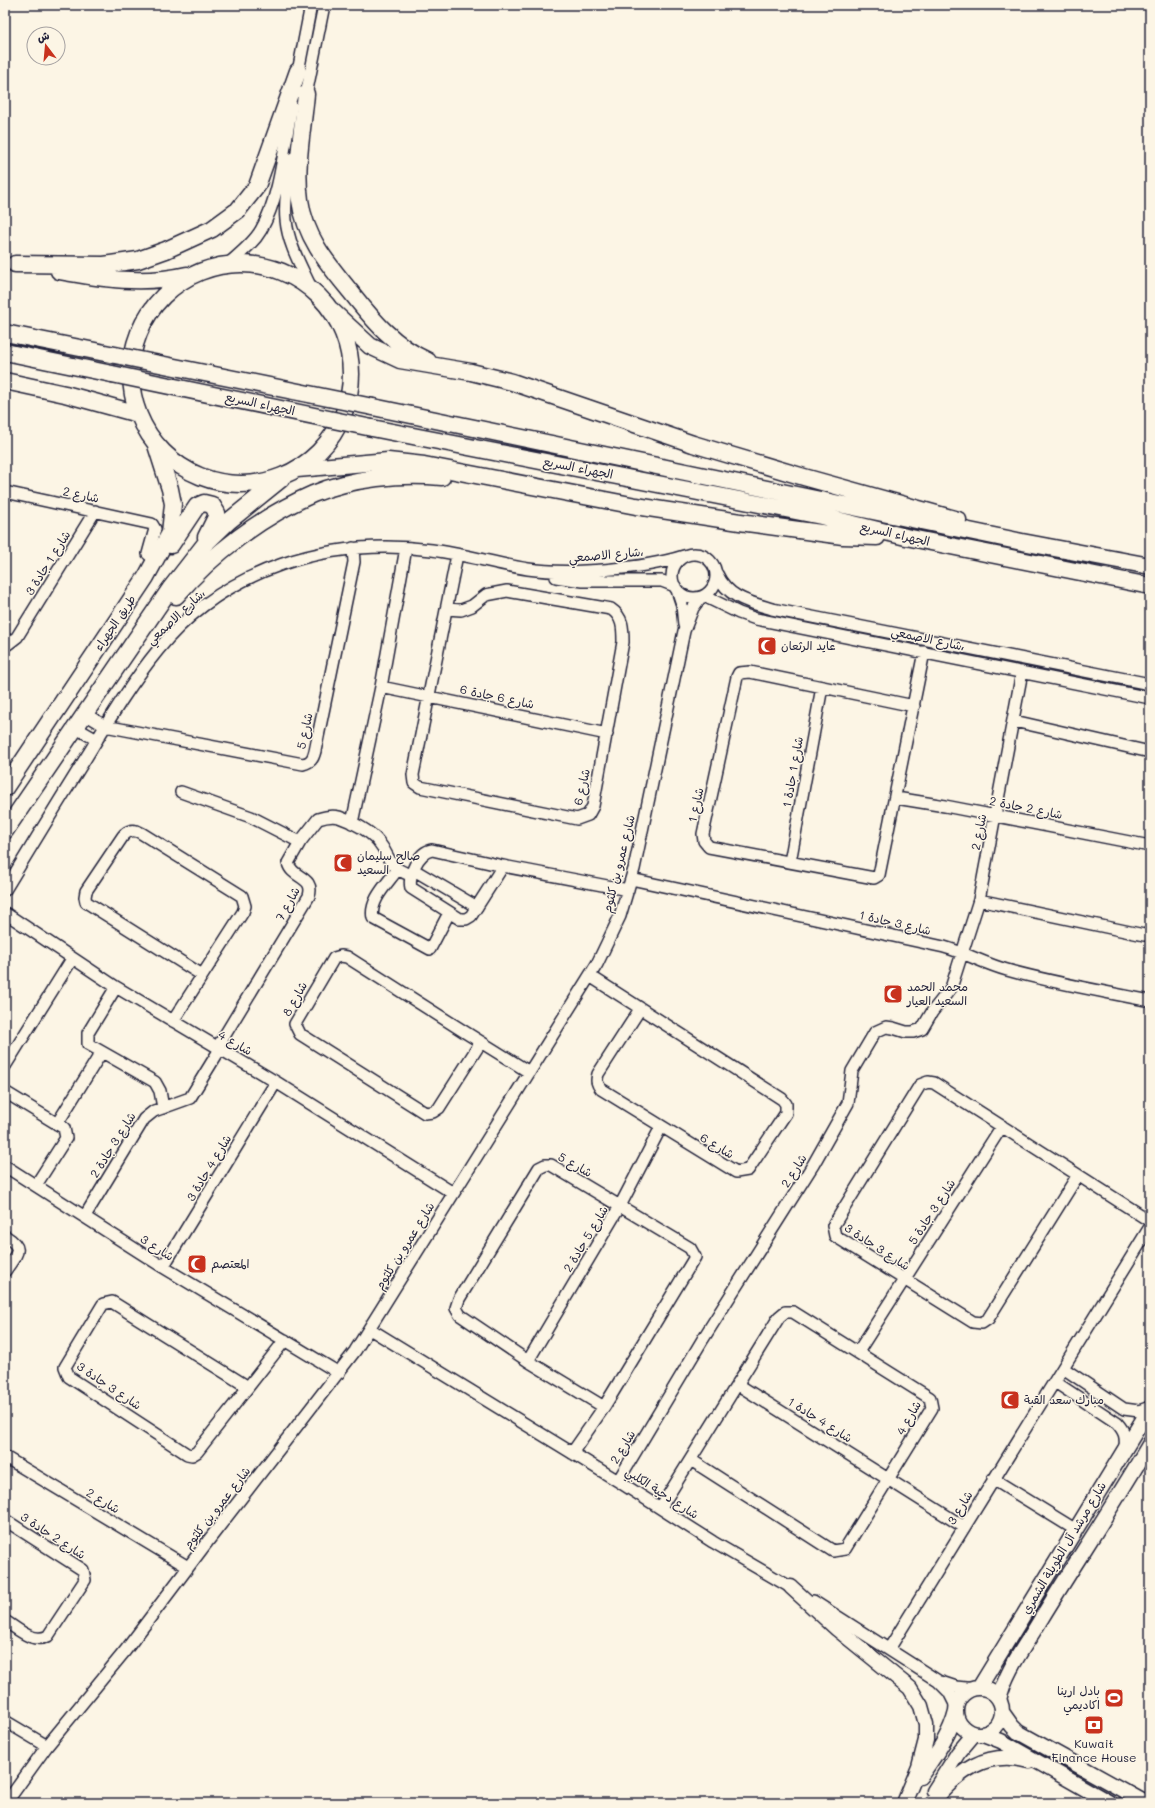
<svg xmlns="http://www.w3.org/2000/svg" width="1155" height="1808" viewBox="0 0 1155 1808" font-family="Mali,'Playpen Sans Arabic',sans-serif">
<rect width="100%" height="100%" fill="#fcf5e5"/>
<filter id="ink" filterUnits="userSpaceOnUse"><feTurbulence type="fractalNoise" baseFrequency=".025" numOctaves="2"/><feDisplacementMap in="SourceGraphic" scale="8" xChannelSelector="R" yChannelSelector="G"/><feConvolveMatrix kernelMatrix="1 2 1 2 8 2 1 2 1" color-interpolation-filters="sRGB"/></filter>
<g filter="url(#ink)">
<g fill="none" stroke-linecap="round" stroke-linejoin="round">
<defs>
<path id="minor" d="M 297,77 L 311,5
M 305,100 L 324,5
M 293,158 C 289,178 284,199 286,220 C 288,244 302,268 312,290
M 227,265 C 239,254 253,244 261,230 C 281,195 284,145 292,106
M 5,492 L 152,524 L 155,529 L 148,554 L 156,560
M672 576a22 22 0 1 1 44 0a22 22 0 1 1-44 0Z
M 717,574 C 728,598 749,602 772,609 L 1150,684
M 556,577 L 583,581 L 662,581 L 675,586
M 677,590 L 682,605 L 684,625
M 704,596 L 739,613 L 756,619 L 1150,698
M 446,609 L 461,610 L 472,606 L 486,595 L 507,591 L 611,609 C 623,617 623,628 623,642 L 593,806 L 588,815 L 577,819 L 420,787 L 414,783 L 413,775 L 457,555
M 5,643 L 8,644 L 17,637 L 95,511
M 381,687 L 607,734
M 914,706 L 750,672 L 739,673 L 737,677 L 703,834 L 704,841 L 709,847 L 874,878 L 879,875 L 924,652
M 85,714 L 105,726 L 303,764 C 311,762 313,759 315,751 L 354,562 L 353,548
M 1014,721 L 1150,752
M 76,728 L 97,740
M 181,792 L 251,817 L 300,842
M 896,798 L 945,806 L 1150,846
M 352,823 L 381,687 L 406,548
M 790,862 L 822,687
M 503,866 L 471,916 L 466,919 L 460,919 L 411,888 C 408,876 418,852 432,850 L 503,866 L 628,890
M 397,870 C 387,884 369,901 373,918 L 430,949 L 449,913
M 414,870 L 477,907
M 631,879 L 944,947 C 966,953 985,964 1007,970 C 1053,983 1102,991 1150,1001
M 5,890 C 32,845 59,801 87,756 C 109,720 131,683 158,650 C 224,568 330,537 432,550 C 464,554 496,564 528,569 C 569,575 644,569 684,556
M 979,900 L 1144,935 L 1150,933
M 5,913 L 116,987 L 276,1082 L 453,1193
M 590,976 L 782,1099 L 786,1104 L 786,1113 L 748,1170 L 736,1172 L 601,1089 C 597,1084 596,1081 598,1074 L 640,1009
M 116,987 L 88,1033 L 88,1044 L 155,1082 L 160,1091 L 163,1108
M 173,1021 L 243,912 L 245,906 L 242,896 L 141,833 C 134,829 128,830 123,836 L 86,891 L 85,897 L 86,902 L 202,975
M 481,1042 L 439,1108 L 433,1112 L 425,1113 L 300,1034 L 295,1024 L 334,958 L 341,956 L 347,957 L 468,1034 L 529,1072
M 217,1048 L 309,896 C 315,876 292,879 288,863 L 300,842 L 318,819 C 324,817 332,815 339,817 C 351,821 370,831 378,841 C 393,859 384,865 410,875
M 5,1066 L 72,959
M 5,1092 L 64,1128 L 66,1138 L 36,1185
M 57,1124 L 101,1053
M 5,1166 L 163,1267 L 339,1373
M 1078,1175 L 988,1319 L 982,1323 L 973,1322 L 835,1236 L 833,1226 L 920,1085 L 928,1082 L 934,1083 L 1150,1221
M 85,1216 L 144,1119 L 154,1111 L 190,1098 L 220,1049
M 5,1236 C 26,1249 16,1254 5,1271
M 163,1267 L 276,1082
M 370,1329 L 618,1481 L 713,1542 L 797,1591
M 858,1352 L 1002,1126
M 528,1361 L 620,1206 L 661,1127
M 1063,1368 L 1124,1409 L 1139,1411 L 1150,1407
M 1055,1382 L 1117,1423 C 1125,1432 1126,1437 1125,1448
M 737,1384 L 964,1527
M 248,1387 L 112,1302 L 103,1304 L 65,1367 L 69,1377 L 187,1454 L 192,1455 L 197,1452 L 285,1340
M 572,1453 L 604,1407 L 695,1257 L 690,1248 L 551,1165 L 545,1165 L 539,1168 L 459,1299 L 456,1308 L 460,1315 L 528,1361 L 604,1407
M 5,1457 L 188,1567
M 993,1479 L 1076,1530
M 618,1481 L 703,1339 L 813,1165 L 848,1103 L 852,1071 L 875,1032 L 886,1027 L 893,1028 L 906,1032 L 913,1032 L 922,1029 L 932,1012 L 951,988 L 979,900 L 1022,672
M 661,1507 L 779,1317 L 785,1312 L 793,1312 L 930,1398 L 932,1408 L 845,1549 L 833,1551 L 691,1460
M 5,1520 L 83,1570 L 85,1580 L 48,1636 C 33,1644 18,1629 5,1621
M 813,1601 L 938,1681 L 949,1692 L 956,1706
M 889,1649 L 1150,1227
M 941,1682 L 956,1687 L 975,1689
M 5,1721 L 47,1746
M 6,1803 L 47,1746 L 125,1651 L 208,1541 L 355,1351 L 597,964 L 620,916 L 634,869 L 684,631 L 693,608 L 701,597"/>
<path id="major" d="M 791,1587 L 837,1629 L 910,1688 L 921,1706 L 926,1724 L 926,1740 L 919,1767 L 904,1803
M956 1711a23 23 0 1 1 46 0a23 23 0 1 1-46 0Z
M 979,1688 L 1150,1408
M 999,1700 C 1005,1671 1026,1645 1041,1619 C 1077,1560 1115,1503 1150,1443
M 1002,1712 L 1012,1726 L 1018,1732 L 1146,1803
M 983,1734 L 1001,1741 L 1110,1803
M 920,1777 C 934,1757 950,1736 956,1711
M 934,1791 L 958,1753 L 974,1734
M 932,1803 C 957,1772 986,1749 1029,1761"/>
<path id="highway" d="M 306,94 C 303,128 295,165 300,200 C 305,237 327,263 350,291 C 372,319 394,346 428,361
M 15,264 L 104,265 L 138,260 L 166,250 L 212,229 L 238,210 L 257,186 L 298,71
M131 374a110 110 0 1 1 220 0a110 110 0 1 1-220 0Z
M 59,271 C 102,279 144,285 187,275
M 331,310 L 370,346 L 400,360 L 471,372 L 512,382 L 693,444 L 804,477 L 958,520
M 5,333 L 115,355
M 5,352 L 112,374
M 5,381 L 65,394 L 138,414
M 373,407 L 1022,542 L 1150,566
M 372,428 L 821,516 L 906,537 L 1150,586
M 297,469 L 388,461 L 424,465 L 636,506 L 740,522 L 843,536 L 877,537
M 171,545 L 197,506 L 204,503 L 212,505 L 217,513 L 215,519 L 206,537
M 176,596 C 212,554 262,516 313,494 C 352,478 401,473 442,477
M 5,788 L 146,577 L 170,533 L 173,504 L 170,489 L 156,445
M 5,831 L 170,589 L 205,544 L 229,521 L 281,479"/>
</defs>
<!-- minor casing -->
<use href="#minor" stroke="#22223b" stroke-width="14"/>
<!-- major casing -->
<use href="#major" stroke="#22223b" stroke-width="17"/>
<!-- highway casing -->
<use href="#highway" stroke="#22223b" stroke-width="19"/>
<!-- minor -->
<use href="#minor" stroke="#fcf5e5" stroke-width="11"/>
<!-- major -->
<use href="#major" stroke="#fcf5e5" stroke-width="14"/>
<!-- highway -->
<use href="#highway" stroke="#fcf5e5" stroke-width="16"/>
<defs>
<path id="highway-bridge" d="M 115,355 L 373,407
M 112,374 L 372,428"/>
</defs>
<!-- highway-bridge casing -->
<use href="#highway-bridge" stroke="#22223b" stroke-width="19" stroke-linecap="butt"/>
<!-- highway-bridge -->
<use href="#highway-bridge" stroke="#fcf5e5" stroke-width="16"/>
</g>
</g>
<!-- icons -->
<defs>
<symbol id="mosque-square" viewBox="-11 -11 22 22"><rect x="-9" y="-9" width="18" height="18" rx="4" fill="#c8321e" stroke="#fcf5e5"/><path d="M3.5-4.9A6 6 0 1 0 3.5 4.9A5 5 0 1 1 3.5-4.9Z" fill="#fff"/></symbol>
<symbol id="stadium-square" viewBox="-11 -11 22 22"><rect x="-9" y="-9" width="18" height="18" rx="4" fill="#c8321e" stroke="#fcf5e5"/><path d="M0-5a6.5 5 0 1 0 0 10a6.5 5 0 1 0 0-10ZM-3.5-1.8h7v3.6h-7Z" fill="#fff"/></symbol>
<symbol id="bank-square" viewBox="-11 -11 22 22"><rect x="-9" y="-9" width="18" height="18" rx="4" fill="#c8321e" stroke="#fcf5e5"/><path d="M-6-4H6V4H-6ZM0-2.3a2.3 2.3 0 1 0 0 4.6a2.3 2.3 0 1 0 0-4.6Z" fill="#fff"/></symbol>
</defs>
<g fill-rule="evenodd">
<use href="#mosque-square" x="756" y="635" width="22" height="22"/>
<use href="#mosque-square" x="332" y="852" width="22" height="22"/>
<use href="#mosque-square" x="882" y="983" width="22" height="22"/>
<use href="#mosque-square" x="186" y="1253" width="22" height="22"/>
<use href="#mosque-square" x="999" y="1389" width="22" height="22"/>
<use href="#stadium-square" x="1103" y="1687" width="22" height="22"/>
<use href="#bank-square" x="1083" y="1714" width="22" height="22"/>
</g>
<g text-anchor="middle" stroke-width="3" stroke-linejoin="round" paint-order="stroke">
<!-- street labels -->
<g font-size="12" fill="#22223b" stroke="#fcf5e5">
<text transform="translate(260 404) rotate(12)" y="4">الجهراء السريع</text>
<text transform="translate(578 468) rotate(11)" y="4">الجهراء السريع</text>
<text transform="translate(81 495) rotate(12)" y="4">شارع 2</text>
<text transform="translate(895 534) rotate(13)" y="4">الجهراء السريع</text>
<text transform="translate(606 555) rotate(-5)" y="4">شارع الاصمعي،</text>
<text transform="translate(48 563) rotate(-58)" y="4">شارع 1 جادة 3</text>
<text transform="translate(176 617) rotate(-43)" y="4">شارع الاصمعي،</text>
<text transform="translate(115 623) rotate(-56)" y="4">طريق الجهراء</text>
<text transform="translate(928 639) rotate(12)" y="4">شارع الاصمعي،</text>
<text transform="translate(497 697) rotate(12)" y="4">شارع 6 جادة 6</text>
<text transform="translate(305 731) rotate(-78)" y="4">شارع 5</text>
<text transform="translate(793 772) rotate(-80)" y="4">شارع 1 جادة 1</text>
<text transform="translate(582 787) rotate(-77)" y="4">شارع 6</text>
<text transform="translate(696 805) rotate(-78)" y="4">شارع 1</text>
<text transform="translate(1026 808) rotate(11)" y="4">شارع 2 جادة 2</text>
<text transform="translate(979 832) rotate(-79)" y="4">شارع 2</text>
<text transform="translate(619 864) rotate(-76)" y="4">شارع عمرو بن كلثوم</text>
<text transform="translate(288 904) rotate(-61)" y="4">شارع 7</text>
<text transform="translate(895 923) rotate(13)" y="4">شارع 3 جادة 1</text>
<text transform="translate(295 999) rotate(-61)" y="4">شارع 8</text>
<text transform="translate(235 1043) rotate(30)" y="4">شارع 4</text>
<text transform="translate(113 1145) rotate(-58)" y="4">شارع 3 جادة 2</text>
<text transform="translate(717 1146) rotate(31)" y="4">شارع 6</text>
<text transform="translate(575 1165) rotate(29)" y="4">شارع 5</text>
<text transform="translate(209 1168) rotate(-59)" y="4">شارع 4 جادة 3</text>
<text transform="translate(794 1171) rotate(-58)" y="4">شارع 2</text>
<text transform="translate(932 1212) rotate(-57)" y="4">شارع 3 جادة 5</text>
<text transform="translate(586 1239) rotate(-59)" y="4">شارع 5 جادة 2</text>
<text transform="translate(405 1246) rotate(-58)" y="4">شارع عمرو بن كلثوم</text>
<text transform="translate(877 1247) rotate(33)" y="4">شارع 3 جادة 3</text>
<text transform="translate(157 1248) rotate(33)" y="4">شارع 3</text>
<text transform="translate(109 1386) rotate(34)" y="4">شارع 3 جادة 3</text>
<text transform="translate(909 1418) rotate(-61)" y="4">شارع 4</text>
<text transform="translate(820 1420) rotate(32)" y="4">شارع 4 جادة 1</text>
<text transform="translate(623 1447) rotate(-59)" y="4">شارع 2</text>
<text transform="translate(662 1493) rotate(33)" y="4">شارع دحية الكلبي</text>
<text transform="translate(103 1501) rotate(31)" y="4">شارع 2</text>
<text transform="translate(217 1508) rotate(-52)" y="4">شارع عمرو بن كلثوم</text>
<text transform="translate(960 1508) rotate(-59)" y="4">شارع 3</text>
<text transform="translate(53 1536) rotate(33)" y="4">شارع 2 جادة 3</text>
<text transform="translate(1064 1548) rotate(-59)" y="4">شارع مرشد آل الطويلة الشمري</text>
</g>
<!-- poi labels -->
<g font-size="12" fill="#22223b" stroke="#fcf5e5" text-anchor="start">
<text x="781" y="650">عايد الرثعان</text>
<text x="357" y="860">صالح سليمان<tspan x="357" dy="14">السعيد</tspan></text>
<text x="907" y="991">محمد الحمد<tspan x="907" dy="14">السعيد العيار</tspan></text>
<text x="211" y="1268">المعتصم</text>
<text x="1024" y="1404">مبارك سعد القبة</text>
<text x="1100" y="1695" text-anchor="end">بادل ارينا<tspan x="1100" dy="14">اكاديمي</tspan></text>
<text x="1094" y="1748" text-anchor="middle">Kuwait<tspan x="1094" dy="14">Finance House</tspan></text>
</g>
</g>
<!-- margin -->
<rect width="1155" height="1808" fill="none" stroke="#fcf5e5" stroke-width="20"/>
<rect x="10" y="10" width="1135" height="1788" fill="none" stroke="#22223b" stroke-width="1.5" filter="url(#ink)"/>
<!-- north arrow -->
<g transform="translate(46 46) rotate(344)"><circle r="19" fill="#fcf5e5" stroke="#a5a1a1"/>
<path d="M0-3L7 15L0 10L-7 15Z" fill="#c8321e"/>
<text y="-6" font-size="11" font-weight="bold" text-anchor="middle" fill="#22223b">ش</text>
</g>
</svg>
